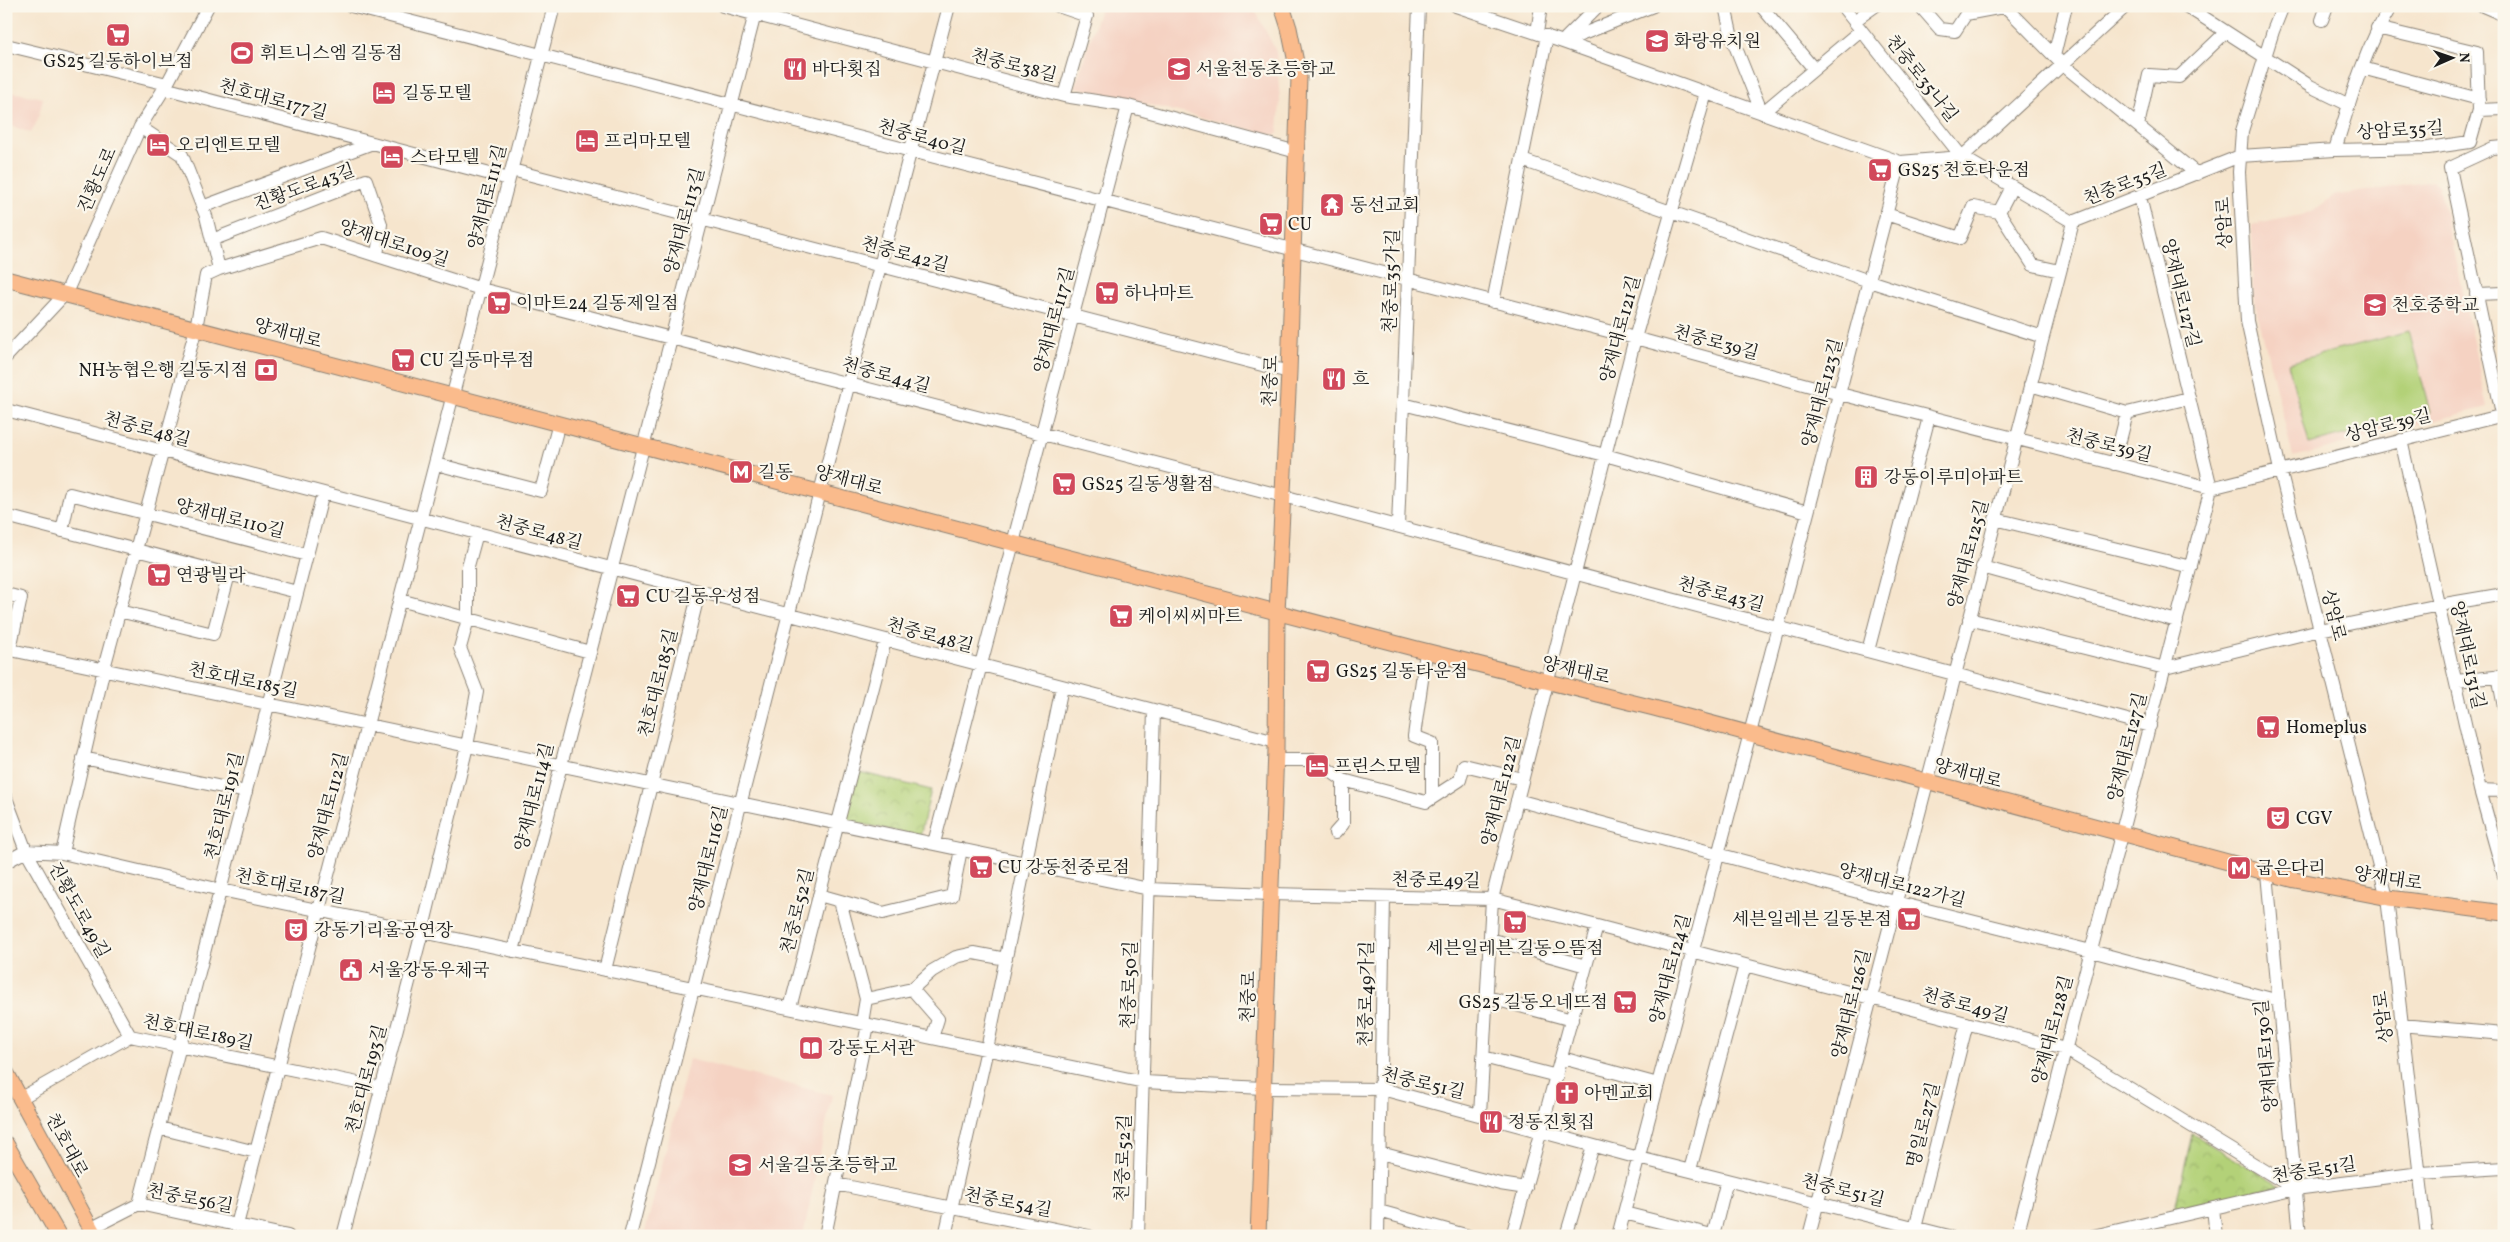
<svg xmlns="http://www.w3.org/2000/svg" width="2510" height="1242" viewBox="0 0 2510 1242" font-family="Vollkorn,'Noto Serif KR',serif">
<defs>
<pattern id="park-crowns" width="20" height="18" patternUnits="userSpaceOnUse" patternTransform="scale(1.25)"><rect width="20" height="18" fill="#b3d178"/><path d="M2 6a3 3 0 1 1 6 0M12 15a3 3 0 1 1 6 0" fill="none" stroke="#99b367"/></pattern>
</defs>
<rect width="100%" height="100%" fill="#fbf7ec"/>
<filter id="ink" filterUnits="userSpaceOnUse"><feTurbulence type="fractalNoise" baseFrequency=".02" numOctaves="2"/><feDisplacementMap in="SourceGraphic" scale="10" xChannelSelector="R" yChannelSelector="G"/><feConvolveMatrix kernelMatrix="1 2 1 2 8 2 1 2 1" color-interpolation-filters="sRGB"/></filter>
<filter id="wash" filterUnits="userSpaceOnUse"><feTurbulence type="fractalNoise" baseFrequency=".0096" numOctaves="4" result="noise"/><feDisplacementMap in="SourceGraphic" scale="20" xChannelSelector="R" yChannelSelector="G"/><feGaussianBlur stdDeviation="1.12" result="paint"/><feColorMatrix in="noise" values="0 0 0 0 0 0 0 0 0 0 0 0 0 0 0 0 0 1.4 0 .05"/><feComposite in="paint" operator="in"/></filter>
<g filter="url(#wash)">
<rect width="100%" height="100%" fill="#f6e5cd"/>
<!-- built -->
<path fill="#f5d2c2" d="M 1101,6 L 1253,6 L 1276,51 L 1280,101 L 1278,132 L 1274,135 L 1075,87 Z
M 6,91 L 43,98 L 38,119 L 31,133 L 6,124 Z
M 2433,181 L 2439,185 L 2487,407 L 2293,457 L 2253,296 L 2252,225 L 2311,213 L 2333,196 Z
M 689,1059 L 832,1095 L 803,1236 L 644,1236 Z"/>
<!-- park -->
<path fill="url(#park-crowns)" stroke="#68764a" d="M 855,771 L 931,790 L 920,836 L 843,820 Z
M 2192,1134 L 2281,1186 L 2175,1208 Z"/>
<!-- pitch -->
<path fill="#b3d178" stroke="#68764a" d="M 2409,331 L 2430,412 L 2309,444 L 2288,363 Z"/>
</g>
<g filter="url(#ink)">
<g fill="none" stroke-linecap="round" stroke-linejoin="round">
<defs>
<path id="minor" d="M 351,6 L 1635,338 L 1840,394 L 2211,488 L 2504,415
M 723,6 L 1064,96 L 1128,106 L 1297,152
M 1058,6 L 1087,16 L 1064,96
M 1456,6 L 1563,42 L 1900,162 L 1962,157 L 2073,222
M 1725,6 L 1732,38 L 1762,113 L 1861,30
M 1761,6 L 1814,69
M 1842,6 L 1962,157
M 1920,6 L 1940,29 L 1955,31 L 1966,14 L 2008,6
M 2005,6 L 2062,64 L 2197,174
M 2186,6 L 2310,86 L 2349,105
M 2283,6 L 2273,31 L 2242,131 L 2239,172 L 2247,321 L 2280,470 L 2387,898 L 2427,1236
M 2483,6 L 2504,15
M 2322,20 L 2327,6
M 1854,21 L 1875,6
M 1537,33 L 1541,6
M 1566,38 L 1598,6
M 1563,42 L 1653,6
M 6,45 L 167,84
M 2054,56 L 2066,6
M 2362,68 L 2479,99
M 164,88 L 509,179
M 2479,110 L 2504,109
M 2138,126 L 2149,75 L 2179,77 L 2226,32
M 140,127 L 182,155 L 206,216 L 219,269
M 2504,147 L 2493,148 L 2450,168 L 2504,423
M 2335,150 C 2350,101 2364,50 2391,6
M 1962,157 L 2126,6
M 1522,160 L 1869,281 L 2043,337
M 512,170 L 1289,372
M 202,207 L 373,143
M 1999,212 L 2012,187
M 1886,214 L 1960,238 L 1973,207 L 1999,212 L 2033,265 L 2060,271
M 2073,222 L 2240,156 L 2335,150 L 2428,148 L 2470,142 L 2479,110 L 2477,52 L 2377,28
M 212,240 L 366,180 L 381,224 L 377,256
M 2476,294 L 2504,293
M 1493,302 L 1547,36
M 6,357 L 66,293 L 140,127 L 167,84 L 208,6
M 2030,385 L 2127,413 L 2189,398
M 1403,404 L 1605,455 L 1808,512
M 6,410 L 1276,742
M 2401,440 L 2480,790 L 2504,876
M 436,464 L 541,491 L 559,423
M 2114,464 L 2127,413
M 6,516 L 297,592
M 1995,519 L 2191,567
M 1398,526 L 1419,6
M 62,531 L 70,494 L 307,555
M 1982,567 L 2177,621
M 6,594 L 21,598 L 10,649
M 400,600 L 590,652
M 119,611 L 213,634 L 229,574
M 1969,619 L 2165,668 L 2320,630 L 2439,605 L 2504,594
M 6,649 L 1149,889 L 1270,894 L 1492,899 L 1597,926 L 2065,1049 L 2295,1189
M 1868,651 L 1929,417
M 1426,652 L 1414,736 L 1432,743 L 1432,798
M 2498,676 L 2504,707
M 2456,681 L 2504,676
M 83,758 L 246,792
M 1275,760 L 1315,760 L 1343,780 L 1426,802 L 1460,780 L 1464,765 L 1522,779
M 2480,790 L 2504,791
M 6,798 L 26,851 L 130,1036
M 1517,800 L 1895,902 L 2091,951 L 2279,1001
M 1335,833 L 1343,824 L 1343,780
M 934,843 L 1128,106
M 62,853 L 104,668 L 196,328 L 206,275 L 219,269 L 321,238 L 481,289 L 1283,496 L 2150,726
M 6,862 L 26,851 L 62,853 L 221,890 L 1144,1082 L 1263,1088 L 1382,1089 L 1639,1158 L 1949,1236
M 2267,873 L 2300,1236
M 819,895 L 883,913 L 952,896 L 961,849
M 840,901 L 866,999 L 862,1023
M 1490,939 L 1586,966
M 513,951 L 757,6
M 605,970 L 699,592
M 912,989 L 938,1019 L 932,1038
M 1487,997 L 1572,1020
M 866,999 L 912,989 L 932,971 L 956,957 L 974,953 L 1006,959
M 790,1008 L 885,641
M 2401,1025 L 2504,1034
M 1483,1057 L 1557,1076
M 1562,1058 L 1658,1084
M 21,1098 L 130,1036 L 382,1088
M 1480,1115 L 1492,899 L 1635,338 L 1706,93
M 159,1128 L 256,1152
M 1380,1153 L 1500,1184 L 1526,1188
M 1690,1170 L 1745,965
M 836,1184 L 1089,1236
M 139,1204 L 323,493
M 2213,1208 L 2216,1236
M 1379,1211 L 1469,1236
M 1624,1213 L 1716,1236
M 237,1225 L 554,6
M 90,1229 L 139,1204 L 288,1236
M 343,1236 L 422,932 L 467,746 L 477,692 L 460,648 L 468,619 L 468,566 L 477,533
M 630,1236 L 820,492 L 949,6
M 825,1236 L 868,1025
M 945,1236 L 987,1049 L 1062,687
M 1138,1236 L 1154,711
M 1378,1236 L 1384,897
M 1512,1236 L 1597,926
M 1566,1236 L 1593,1146
M 1618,1236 L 1900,162
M 1713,1236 L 1727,1180
M 1809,1236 L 2073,222
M 1913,1236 L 1967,1023
M 2017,1236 L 2211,488 L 2140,197
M 2093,1236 L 2295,1189 L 2421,1173 L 2504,1168"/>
<path id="major" d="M 6,279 L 1417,649 L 1654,708 L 2295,880 L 2389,898 L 2504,913
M 6,1072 L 95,1236
M 6,1144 L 59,1236
M 1258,1236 L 1276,750 L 1277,612 L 1289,372 L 1299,77 L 1289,28 L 1282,6"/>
</defs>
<!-- minor casing -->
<use href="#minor" stroke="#898074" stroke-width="14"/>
<!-- major casing -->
<use href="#major" stroke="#898074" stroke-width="17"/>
<!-- minor -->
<use href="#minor" stroke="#fff" stroke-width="12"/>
<!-- major -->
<use href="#major" stroke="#fabb8c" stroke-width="15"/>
</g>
</g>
<!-- icons -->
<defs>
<symbol id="supermarket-square" viewBox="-11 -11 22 22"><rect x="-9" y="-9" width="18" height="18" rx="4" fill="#d1495b" stroke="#fbf7ec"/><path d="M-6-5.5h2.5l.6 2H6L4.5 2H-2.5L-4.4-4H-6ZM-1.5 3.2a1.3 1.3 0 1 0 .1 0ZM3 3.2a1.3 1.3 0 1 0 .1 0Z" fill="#fff"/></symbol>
<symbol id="school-square" viewBox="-11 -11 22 22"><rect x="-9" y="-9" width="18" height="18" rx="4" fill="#d1495b" stroke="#fbf7ec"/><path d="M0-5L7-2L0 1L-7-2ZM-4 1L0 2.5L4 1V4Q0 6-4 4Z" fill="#fff"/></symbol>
<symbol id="stadium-square" viewBox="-11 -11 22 22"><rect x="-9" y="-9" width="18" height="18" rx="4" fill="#d1495b" stroke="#fbf7ec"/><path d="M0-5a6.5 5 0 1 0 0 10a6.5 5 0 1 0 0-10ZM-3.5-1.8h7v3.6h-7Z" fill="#fff"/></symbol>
<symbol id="restaurant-square" viewBox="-11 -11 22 22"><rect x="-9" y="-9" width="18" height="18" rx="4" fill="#d1495b" stroke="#fbf7ec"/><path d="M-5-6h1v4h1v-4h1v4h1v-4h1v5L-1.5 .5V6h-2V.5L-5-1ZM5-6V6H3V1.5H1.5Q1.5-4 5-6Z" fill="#fff"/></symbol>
<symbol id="hotel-square" viewBox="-11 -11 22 22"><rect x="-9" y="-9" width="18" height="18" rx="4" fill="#d1495b" stroke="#fbf7ec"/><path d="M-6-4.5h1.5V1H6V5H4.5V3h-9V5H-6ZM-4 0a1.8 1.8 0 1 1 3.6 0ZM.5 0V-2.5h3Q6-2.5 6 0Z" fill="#fff"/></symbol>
<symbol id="temple-square" viewBox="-11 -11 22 22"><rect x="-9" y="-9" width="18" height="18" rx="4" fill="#d1495b" stroke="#fbf7ec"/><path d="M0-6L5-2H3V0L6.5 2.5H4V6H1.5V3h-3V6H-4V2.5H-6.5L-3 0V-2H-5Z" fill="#fff"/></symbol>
<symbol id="bank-square" viewBox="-11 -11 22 22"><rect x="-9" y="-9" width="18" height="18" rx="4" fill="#d1495b" stroke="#fbf7ec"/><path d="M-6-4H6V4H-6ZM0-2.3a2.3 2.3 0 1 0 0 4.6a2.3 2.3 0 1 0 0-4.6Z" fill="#fff"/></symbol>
<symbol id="metro-square" viewBox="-11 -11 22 22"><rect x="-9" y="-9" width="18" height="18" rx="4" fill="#d1495b" stroke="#fbf7ec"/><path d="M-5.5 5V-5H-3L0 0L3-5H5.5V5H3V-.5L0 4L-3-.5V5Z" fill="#fff"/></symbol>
<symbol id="building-square" viewBox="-11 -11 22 22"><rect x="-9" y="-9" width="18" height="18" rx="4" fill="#d1495b" stroke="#fbf7ec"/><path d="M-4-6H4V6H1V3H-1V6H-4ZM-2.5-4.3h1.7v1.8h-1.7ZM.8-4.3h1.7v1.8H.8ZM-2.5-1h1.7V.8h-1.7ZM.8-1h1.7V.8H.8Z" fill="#fff"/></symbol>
<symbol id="theatre-square" viewBox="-11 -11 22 22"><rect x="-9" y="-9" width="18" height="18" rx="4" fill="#d1495b" stroke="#fbf7ec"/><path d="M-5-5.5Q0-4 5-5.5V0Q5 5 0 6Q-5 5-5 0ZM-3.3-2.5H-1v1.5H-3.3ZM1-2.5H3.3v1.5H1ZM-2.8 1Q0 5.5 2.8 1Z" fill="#fff"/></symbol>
<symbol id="civic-square" viewBox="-11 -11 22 22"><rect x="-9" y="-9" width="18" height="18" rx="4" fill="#d1495b" stroke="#fbf7ec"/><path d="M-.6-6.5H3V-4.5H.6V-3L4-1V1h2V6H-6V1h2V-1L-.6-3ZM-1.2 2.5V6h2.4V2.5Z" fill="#fff"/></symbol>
<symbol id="library-square" viewBox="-11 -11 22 22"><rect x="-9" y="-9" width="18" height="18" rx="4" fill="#d1495b" stroke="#fbf7ec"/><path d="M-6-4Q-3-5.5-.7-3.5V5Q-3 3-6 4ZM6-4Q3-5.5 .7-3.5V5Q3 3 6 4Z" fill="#fff"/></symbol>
<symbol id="church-square" viewBox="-11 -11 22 22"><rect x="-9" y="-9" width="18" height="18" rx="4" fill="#d1495b" stroke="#fbf7ec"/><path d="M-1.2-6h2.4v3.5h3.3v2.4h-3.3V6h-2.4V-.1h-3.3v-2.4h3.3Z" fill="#fff"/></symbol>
</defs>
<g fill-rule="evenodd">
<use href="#supermarket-square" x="104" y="21" width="28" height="28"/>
<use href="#school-square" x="1643" y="27" width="28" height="28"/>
<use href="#stadium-square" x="228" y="39" width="28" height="28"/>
<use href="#restaurant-square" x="781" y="55" width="28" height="28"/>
<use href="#school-square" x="1165" y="55" width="28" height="28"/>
<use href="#hotel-square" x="370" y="79" width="28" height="28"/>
<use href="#hotel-square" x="573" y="127" width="28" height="28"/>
<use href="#hotel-square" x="144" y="131" width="28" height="28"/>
<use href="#hotel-square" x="378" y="143" width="28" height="28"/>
<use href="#supermarket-square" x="1866" y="156" width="28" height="28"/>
<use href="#temple-square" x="1318" y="191" width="28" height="28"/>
<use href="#supermarket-square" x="1257" y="210" width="28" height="28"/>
<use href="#supermarket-square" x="1093" y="279" width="28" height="28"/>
<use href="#supermarket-square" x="485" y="289" width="28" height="28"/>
<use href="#school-square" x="2361" y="291" width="28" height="28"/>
<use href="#supermarket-square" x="389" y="346" width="28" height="28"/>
<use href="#bank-square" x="252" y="356" width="28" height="28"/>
<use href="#restaurant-square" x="1320" y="365" width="28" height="28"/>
<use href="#metro-square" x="727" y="458" width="28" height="28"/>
<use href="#building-square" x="1852" y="463" width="28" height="28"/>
<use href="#supermarket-square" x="1050" y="470" width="28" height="28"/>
<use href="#supermarket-square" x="145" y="561" width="28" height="28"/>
<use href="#supermarket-square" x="614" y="582" width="28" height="28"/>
<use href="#supermarket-square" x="1107" y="602" width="28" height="28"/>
<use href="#supermarket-square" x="1304" y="657" width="28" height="28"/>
<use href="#supermarket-square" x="2254" y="713" width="28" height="28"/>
<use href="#hotel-square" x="1303" y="752" width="28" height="28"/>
<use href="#theatre-square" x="2264" y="804" width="28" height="28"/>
<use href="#supermarket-square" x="967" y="853" width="28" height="28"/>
<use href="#metro-square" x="2225" y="854" width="28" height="28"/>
<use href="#supermarket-square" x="1895" y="905" width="28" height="28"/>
<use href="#supermarket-square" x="1501" y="908" width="28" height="28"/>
<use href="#theatre-square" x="282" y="916" width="28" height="28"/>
<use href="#civic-square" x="337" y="956" width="28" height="28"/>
<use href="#supermarket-square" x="1611" y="988" width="28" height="28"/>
<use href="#library-square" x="797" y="1034" width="28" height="28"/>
<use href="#church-square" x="1553" y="1079" width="28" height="28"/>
<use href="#restaurant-square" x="1477" y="1108" width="28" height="28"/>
<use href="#school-square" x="726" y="1151" width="28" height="28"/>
</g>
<g text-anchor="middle" stroke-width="4.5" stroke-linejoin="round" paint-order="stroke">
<!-- poi labels -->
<g font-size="18" fill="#1c1c1c" stroke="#fbf7ec" text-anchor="start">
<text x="1674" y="47">화랑유치원</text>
<text x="260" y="59">휘트니스엠 길동점</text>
<text x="118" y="67" text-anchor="middle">GS25 길동하이브점</text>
<text x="812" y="75">바다횟집</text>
<text x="1196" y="75">서울천동초등학교</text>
<text x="402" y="99">길동모텔</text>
<text x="604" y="147">프리마모텔</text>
<text x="176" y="151">오리엔트모텔</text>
<text x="410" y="163">스타모텔</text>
<text x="1898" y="176">GS25 천호타운점</text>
<text x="1350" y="211">동선교회</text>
<text x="1288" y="230">CU</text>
<text x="1124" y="299">하나마트</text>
<text x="516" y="309">이마트24 길동제일점</text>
<text x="2392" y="311">천호중학교</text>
<text x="420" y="366">CU 길동마루점</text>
<text x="248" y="376" text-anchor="end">NH농협은행 길동지점</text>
<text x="1352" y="385">흐</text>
<text x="758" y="478">길동</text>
<text x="1884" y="483">강동이루미아파트</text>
<text x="1082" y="490">GS25 길동생활점</text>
<text x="176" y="581">연광빌라</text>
<text x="646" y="602">CU 길동우성점</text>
<text x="1138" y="622">케이씨씨마트</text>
<text x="1336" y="677">GS25 길동타운점</text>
<text x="2286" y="733">Homeplus</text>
<text x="1334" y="772">프린스모텔</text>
<text x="2296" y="824">CGV</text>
<text x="998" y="873">CU 강동천중로점</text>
<text x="2256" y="874">굽은다리</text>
<text x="1892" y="925" text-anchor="end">세븐일레븐 길동본점</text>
<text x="314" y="936">강동기리울공연장</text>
<text x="1515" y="954" text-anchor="middle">세븐일레븐 길동으뜸점</text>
<text x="368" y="976">서울강동우체국</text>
<text x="1608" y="1008" text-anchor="end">GS25 길동오네뜨점</text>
<text x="828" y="1054">강동도서관</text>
<text x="1584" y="1099">아멘교회</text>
<text x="1508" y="1128">정동진횟집</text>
<text x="758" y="1171">서울길동초등학교</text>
</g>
<!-- street labels -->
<g font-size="18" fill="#1c1c1c" stroke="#fbf7ec">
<text transform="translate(1014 65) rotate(14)" y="6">천중로38길</text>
<text transform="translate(1922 78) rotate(52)" y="6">천중로35나길</text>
<text transform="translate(273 99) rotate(15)" y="6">천호대로177길</text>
<text transform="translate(2400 130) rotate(-3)" y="6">상암로35길</text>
<text transform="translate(922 137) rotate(15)" y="6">천중로40길</text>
<text transform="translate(97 180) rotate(-66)" y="6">진황도로</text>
<text transform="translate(2125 184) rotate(-21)" y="6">천중로35길</text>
<text transform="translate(304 187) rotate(-20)" y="6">진황도로43길</text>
<text transform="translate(487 197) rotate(-76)" y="6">양재대로111길</text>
<text transform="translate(684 221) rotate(-75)" y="6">양재대로113길</text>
<text transform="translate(2224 223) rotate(-93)" y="6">상암로</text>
<text transform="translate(394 243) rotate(18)" y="6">양재대로109길</text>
<text transform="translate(905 254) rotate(15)" y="6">천중로42길</text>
<text transform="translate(1391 281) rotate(-88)" y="6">천중로35가길</text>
<text transform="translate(2181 293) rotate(76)" y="6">양재대로127길</text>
<text transform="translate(1054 320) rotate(-75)" y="6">양재대로117길</text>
<text transform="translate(1620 329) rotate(-75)" y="6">양재대로121길</text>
<text transform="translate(288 333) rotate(15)" y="6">양재대로</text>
<text transform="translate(1716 342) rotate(15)" y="6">천중로39길</text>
<text transform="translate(886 375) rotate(15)" y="6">천중로44길</text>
<text transform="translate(1270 381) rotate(-87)" y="6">천중로</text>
<text transform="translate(1822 393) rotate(-75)" y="6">양재대로123길</text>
<text transform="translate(2388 425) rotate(-14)" y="6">상암로39길</text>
<text transform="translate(147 429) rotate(15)" y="6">천중로48길</text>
<text transform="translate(2109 445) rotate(14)" y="6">천중로39길</text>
<text transform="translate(849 480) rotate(15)" y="6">양재대로</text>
<text transform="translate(230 518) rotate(14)" y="6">양재대로110길</text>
<text transform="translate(539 532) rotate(15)" y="6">천중로48길</text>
<text transform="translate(1968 554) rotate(-75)" y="6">양재대로125길</text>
<text transform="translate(1721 594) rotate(15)" y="6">천중로43길</text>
<text transform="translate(2334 615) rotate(76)" y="6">상암로</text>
<text transform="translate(930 635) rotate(15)" y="6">천중로48길</text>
<text transform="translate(2468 655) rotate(78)" y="6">양재대로131길</text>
<text transform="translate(1576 670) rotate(13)" y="6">양재대로</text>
<text transform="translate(243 680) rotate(12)" y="6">천호대로185길</text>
<text transform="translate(658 683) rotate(-76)" y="6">천호대로185길</text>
<text transform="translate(2127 747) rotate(-76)" y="6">양재대로127길</text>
<text transform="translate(1968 773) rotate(15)" y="6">양재대로</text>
<text transform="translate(1501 791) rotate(-76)" y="6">양재대로122길</text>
<text transform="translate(534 797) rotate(-76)" y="6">양재대로114길</text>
<text transform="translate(224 806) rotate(-76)" y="6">천호대로191길</text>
<text transform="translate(328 806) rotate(-75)" y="6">양재대로112길</text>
<text transform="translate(708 859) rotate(-76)" y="6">양재대로116길</text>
<text transform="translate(2388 878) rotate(9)" y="6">양재대로</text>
<text transform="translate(1436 880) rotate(1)" y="6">천중로49길</text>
<text transform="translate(1902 885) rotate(14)" y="6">양재대로122가길</text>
<text transform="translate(290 886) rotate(12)" y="6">천호대로187길</text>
<text transform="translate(79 910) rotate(61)" y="6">진황도로49길</text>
<text transform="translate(797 911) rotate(-76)" y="6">천중로52길</text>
<text transform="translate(1670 969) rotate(-75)" y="6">양재대로124길</text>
<text transform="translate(1129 985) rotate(-88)" y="6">천중로50길</text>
<text transform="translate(1366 994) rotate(-89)" y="6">천중로49가길</text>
<text transform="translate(1248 997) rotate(-88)" y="6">천중로</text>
<text transform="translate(1851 1004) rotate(-76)" y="6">양재대로126길</text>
<text transform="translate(1965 1005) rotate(15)" y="6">천중로49길</text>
<text transform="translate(2383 1017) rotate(-97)" y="6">상암로</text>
<text transform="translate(2052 1030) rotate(-75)" y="6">양재대로128길</text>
<text transform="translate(198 1032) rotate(12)" y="6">천호대로189길</text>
<text transform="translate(2266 1056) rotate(-95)" y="6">양재대로130길</text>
<text transform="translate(366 1079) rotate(-75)" y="6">천호대로193길</text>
<text transform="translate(1423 1083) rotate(13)" y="6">천중로51길</text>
<text transform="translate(1923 1125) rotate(-76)" y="6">명일로27길</text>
<text transform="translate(67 1145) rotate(62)" y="6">천호대로</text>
<text transform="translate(1123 1158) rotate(-88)" y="6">천중로52길</text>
<text transform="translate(2314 1170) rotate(-9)" y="6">천중로51길</text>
<text transform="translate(1843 1190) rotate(14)" y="6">천중로51길</text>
<text transform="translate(190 1198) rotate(11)" y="6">천중로56길</text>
<text transform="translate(1008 1202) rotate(11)" y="6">천중로54길</text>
</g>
</g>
<!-- margin -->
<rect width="2510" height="1242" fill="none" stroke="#fbf7ec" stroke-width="25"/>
<!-- north arrow -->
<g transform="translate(2452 58) rotate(88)" stroke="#fbf7ec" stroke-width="4" paint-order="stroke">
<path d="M0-4L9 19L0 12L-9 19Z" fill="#1c1c1c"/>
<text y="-8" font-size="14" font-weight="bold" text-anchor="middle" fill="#1c1c1c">N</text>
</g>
</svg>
